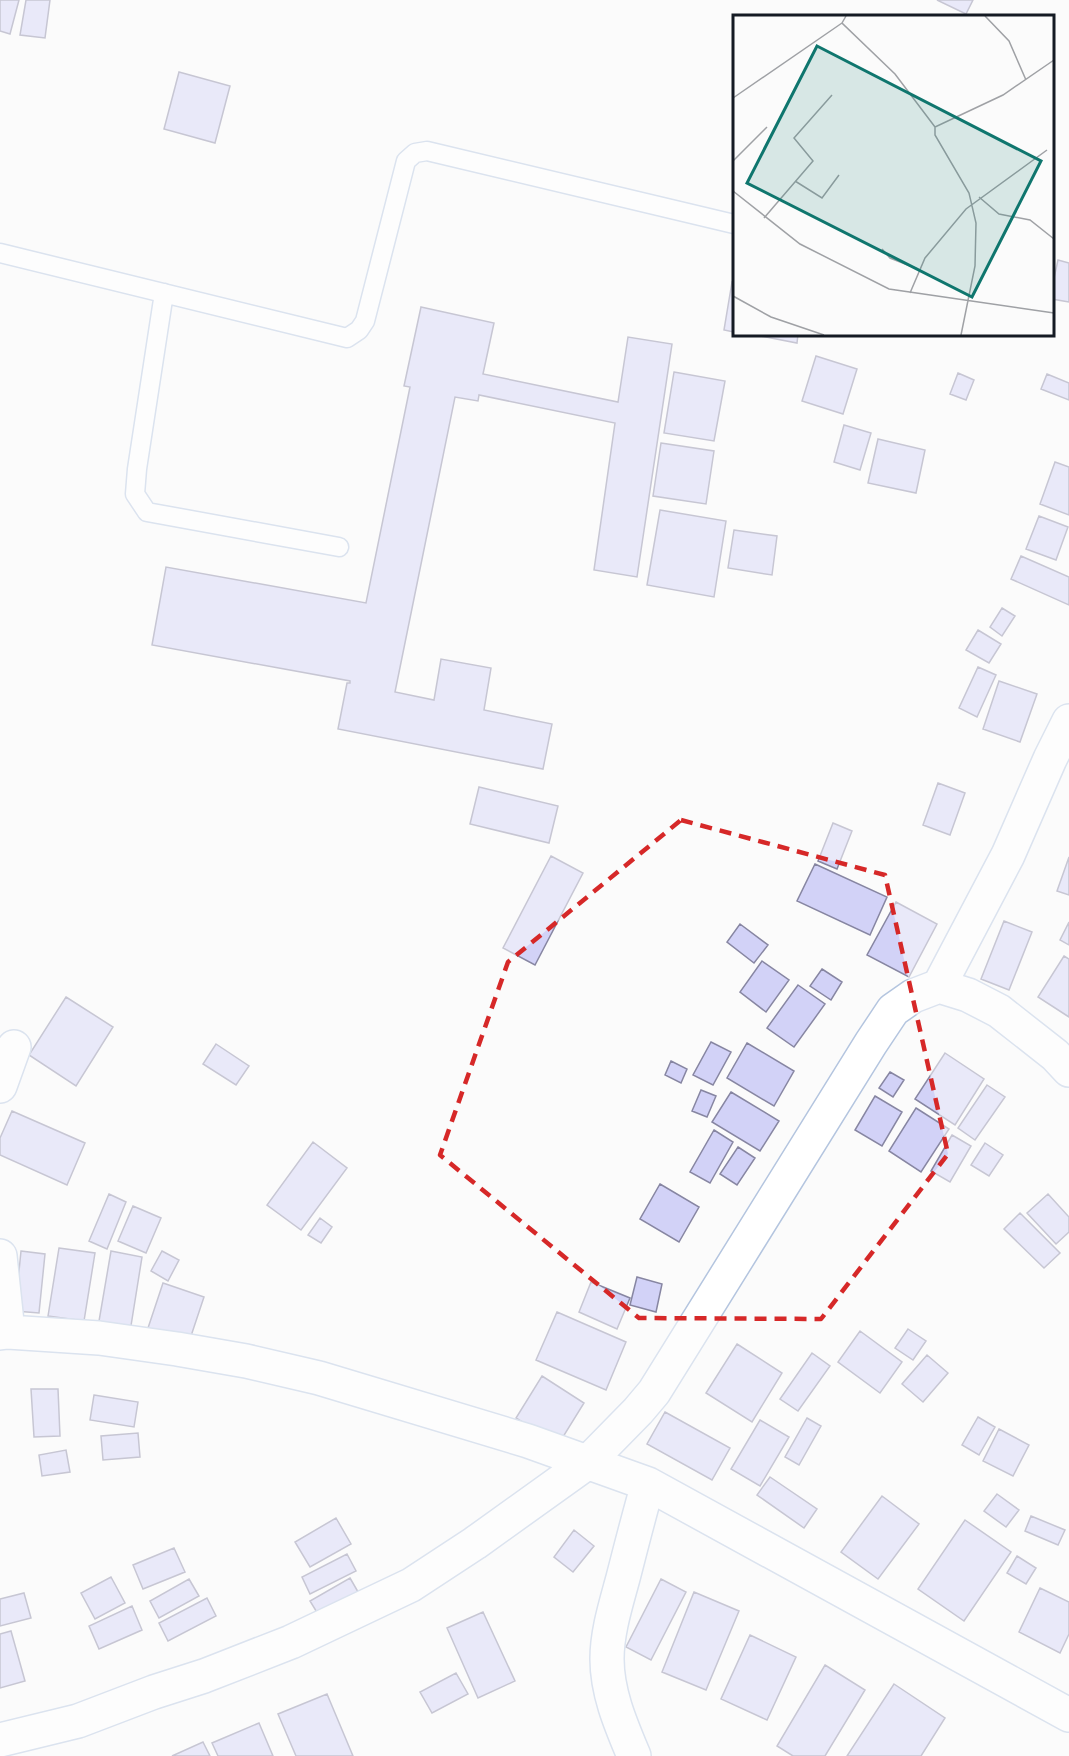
<svg xmlns="http://www.w3.org/2000/svg" width="1069" height="1756" viewBox="0 0 1069 1756" font-family="'PT Sans Narrow',sans-serif">
<rect width="100%" height="100%" fill="#fbfbfb"/>
<!-- building -->
<path fill="#d2d2f7" stroke="#8786a2" stroke-width="1.5" d="M 0,0 L 19,0 L 10,34 L 0,31 Z
M 26,0 L 50,0 L 45,38 L 20,35 Z
M 937,0 L 973,0 L 966,14 Z
M 179,72 L 230,86 L 215,143 L 164,129 Z
M 1058,260 L 1069,263 L 1069,302 L 1052,299 L 1052,287 Z
M 732,282 L 734,283 L 734,332 L 724,330 Z
M 421,307 L 494,323 L 483,374 L 618,402 L 628,337 L 672,344 L 637,577 L 594,570 L 615,423 L 479,395 L 478,401 L 455,397 L 395,692 L 434,700 L 441,659 L 491,668 L 484,710 L 552,724 L 543,769 L 338,729 L 347,683 L 350,683 L 350,681 L 152,645 L 166,567 L 366,603 L 410,387 L 404,386 Z
M 750,334 L 798,334 L 797,343 Z
M 816,356 L 857,369 L 843,414 L 802,401 Z
M 674,372 L 725,381 L 714,441 L 664,433 Z
M 958,373 L 974,380 L 966,400 L 950,394 Z
M 1047,374 L 1069,383 L 1069,400 L 1041,389 Z
M 844,425 L 871,433 L 860,470 L 834,462 Z
M 878,439 L 925,450 L 916,493 L 868,483 Z
M 661,443 L 714,451 L 706,504 L 653,496 Z
M 1055,462 L 1069,467 L 1069,515 L 1040,504 Z
M 660,510 L 726,521 L 714,597 L 647,585 Z
M 1039,516 L 1068,527 L 1056,560 L 1026,549 Z
M 734,530 L 777,536 L 772,575 L 728,568 Z
M 1021,556 L 1069,577 L 1069,605 L 1011,579 Z
M 1002,608 L 1015,616 L 1002,636 L 990,627 Z
M 978,630 L 1001,644 L 989,663 L 966,650 Z
M 978,667 L 996,675 L 977,717 L 959,708 Z
M 999,681 L 1037,694 L 1020,742 L 983,729 Z
M 938,783 L 965,793 L 950,835 L 923,825 Z
M 479,787 L 558,806 L 549,843 L 470,824 Z
M 833,823 L 852,831 L 837,869 L 818,861 Z
M 551,856 L 583,873 L 535,965 L 503,948 Z
M 1069,857 L 1069,895 L 1057,891 Z
M 815,864 L 887,897 L 870,935 L 797,901 Z
M 896,902 L 937,924 L 909,977 L 867,955 Z
M 1004,921 L 1032,932 L 1009,990 L 981,979 Z
M 1069,922 L 1069,945 L 1060,940 Z
M 740,924 L 768,945 L 754,963 L 727,942 Z
M 1064,956 L 1069,959 L 1069,1017 L 1038,997 Z
M 762,961 L 789,980 L 766,1012 L 740,992 Z
M 822,969 L 842,982 L 831,1000 L 810,986 Z
M 798,985 L 825,1004 L 794,1047 L 767,1028 Z
M 66,997 L 113,1027 L 76,1086 L 29,1055 Z
M 711,1042 L 731,1052 L 713,1085 L 693,1075 Z
M 747,1043 L 794,1071 L 774,1106 L 727,1078 Z
M 216,1044 L 249,1066 L 236,1085 L 203,1064 Z
M 945,1053 L 984,1079 L 955,1125 L 915,1099 Z
M 671,1061 L 687,1069 L 681,1083 L 665,1075 Z
M 890,1072 L 904,1080 L 893,1097 L 879,1088 Z
M 987,1085 L 1005,1097 L 975,1140 L 958,1128 Z
M 701,1090 L 716,1096 L 707,1117 L 692,1111 Z
M 731,1092 L 779,1121 L 760,1151 L 712,1122 Z
M 875,1096 L 902,1112 L 882,1146 L 855,1130 Z
M 916,1108 L 949,1129 L 921,1172 L 889,1151 Z
M 12,1111 L 85,1143 L 67,1185 L 0,1155 L 0,1138 Z
M 714,1130 L 733,1142 L 710,1183 L 690,1172 Z
M 952,1135 L 971,1146 L 950,1182 L 931,1171 Z
M 313,1142 L 347,1168 L 301,1230 L 267,1205 Z
M 985,1143 L 1003,1155 L 989,1176 L 971,1165 Z
M 738,1147 L 755,1158 L 737,1185 L 720,1174 Z
M 660,1184 L 699,1207 L 679,1242 L 640,1219 Z
M 109,1194 L 126,1202 L 107,1249 L 89,1241 Z
M 1048,1194 L 1069,1217 L 1069,1232 L 1056,1244 L 1027,1213 Z
M 133,1206 L 161,1218 L 146,1253 L 118,1241 Z
M 1020,1213 L 1060,1253 L 1044,1268 L 1004,1229 Z
M 320,1218 L 332,1227 L 321,1243 L 308,1235 Z
M 59,1248 L 95,1253 L 84,1321 L 48,1316 Z
M 21,1251 L 45,1254 L 39,1313 L 15,1311 Z
M 111,1251 L 142,1257 L 130,1332 L 98,1327 Z
M 162,1251 L 179,1260 L 168,1281 L 151,1271 Z
M 637,1277 L 662,1284 L 656,1312 L 630,1305 Z
M 591,1282 L 630,1298 L 617,1329 L 579,1312 Z
M 163,1283 L 204,1297 L 188,1345 L 147,1331 Z
M 557,1312 L 626,1342 L 606,1390 L 536,1360 Z
M 908,1329 L 926,1341 L 913,1360 L 895,1348 Z
M 860,1331 L 902,1362 L 880,1393 L 838,1362 Z
M 737,1344 L 782,1373 L 752,1422 L 706,1393 Z
M 812,1353 L 830,1366 L 798,1411 L 780,1399 Z
M 927,1355 L 948,1373 L 923,1402 L 902,1384 Z
M 542,1376 L 584,1403 L 558,1445 L 516,1418 Z
M 31,1389 L 58,1389 L 60,1436 L 34,1437 Z
M 94,1395 L 138,1402 L 134,1427 L 90,1420 Z
M 665,1412 L 730,1448 L 712,1480 L 647,1444 Z
M 978,1417 L 995,1427 L 979,1455 L 962,1445 Z
M 807,1418 L 821,1426 L 799,1465 L 785,1457 Z
M 760,1420 L 789,1437 L 760,1486 L 731,1469 Z
M 999,1429 L 1029,1445 L 1013,1476 L 983,1461 Z
M 138,1433 L 140,1457 L 103,1460 L 101,1436 Z
M 66,1450 L 70,1472 L 42,1476 L 39,1455 Z
M 770,1477 L 817,1509 L 804,1528 L 757,1495 Z
M 997,1494 L 1019,1510 L 1006,1527 L 984,1511 Z
M 882,1496 L 919,1524 L 878,1579 L 841,1552 Z
M 1031,1516 L 1065,1530 L 1058,1545 L 1025,1531 Z
M 336,1518 L 351,1544 L 310,1567 L 295,1542 Z
M 965,1520 L 1011,1552 L 964,1621 L 918,1589 Z
M 574,1530 L 594,1546 L 573,1572 L 554,1557 Z
M 174,1548 L 185,1572 L 143,1589 L 133,1565 Z
M 347,1554 L 356,1571 L 310,1594 L 302,1577 Z
M 1017,1556 L 1036,1568 L 1026,1584 L 1007,1573 Z
M 111,1577 L 125,1603 L 95,1619 L 81,1593 Z
M 350,1578 L 361,1597 L 321,1619 L 310,1601 Z
M 189,1579 L 199,1596 L 159,1618 L 150,1601 Z
M 661,1579 L 686,1592 L 651,1660 L 626,1647 Z
M 1040,1588 L 1069,1602 L 1069,1634 L 1060,1653 L 1019,1632 Z
M 694,1592 L 739,1611 L 706,1690 L 662,1672 Z
M 24,1593 L 31,1618 L 0,1626 L 0,1599 Z
M 207,1598 L 216,1616 L 168,1641 L 159,1623 Z
M 132,1606 L 142,1630 L 99,1649 L 89,1626 Z
M 483,1612 L 515,1681 L 478,1698 L 447,1628 Z
M 11,1631 L 25,1681 L 0,1688 L 0,1634 Z
M 750,1635 L 796,1657 L 767,1720 L 721,1699 Z
M 825,1665 L 865,1690 L 825,1756 L 793,1756 L 777,1746 Z
M 456,1673 L 468,1694 L 432,1713 L 420,1692 Z
M 894,1684 L 945,1718 L 921,1756 L 847,1756 Z
M 327,1694 L 353,1756 L 296,1756 L 278,1714 Z
M 259,1723 L 273,1756 L 218,1756 L 212,1743 Z
M 203,1742 L 210,1756 L 172,1756 Z"/>
<g fill="none" stroke-linecap="round" stroke-linejoin="round">
<defs>
<path id="lane" d="M 0,253 L 347,338 L 359,330 L 365,321 L 406,161 L 415,153 L 427,151 L 734,224
M 164,293 L 137,469 L 135,494 L 147,512 L 339,547"/>
<path id="street" d="M 939,986 L 1008,855 L 1050,759 L 1069,721
M 0,1086 L 14,1047
M 0,1256 L 8,1332
M 0,1333 L 8,1332 L 99,1338 L 177,1349 L 246,1361 L 319,1378 L 528,1441 L 648,1484 L 1069,1715
M 0,1740 L 78,1721 L 154,1692 L 204,1676 L 291,1642 L 411,1585 L 475,1543 L 588,1462 L 638,1411 L 654,1392 L 871,1043 L 893,1010 L 913,996 L 939,986 L 968,995 L 999,1011 L 1055,1055 L 1069,1070
M 634,1756 C 621,1725 607,1693 607,1659 C 607,1632 616,1604 623,1578 C 631,1547 639,1515 648,1484"/>
</defs>
<!-- lane casing -->
<use href="#lane" stroke="#b4c5df" stroke-width="21"/>
<!-- street casing -->
<use href="#street" stroke="#b4c5df" stroke-width="36"/>
<!-- lane -->
<use href="#lane" stroke="#fff" stroke-width="18"/>
<!-- street -->
<use href="#street" stroke="#fff" stroke-width="33"/>
</g>
<!-- marked area -->
<path d="M0 0H1069V1756H0ZM 681,820 L 885,875 L 948,1154 L 821,1319 L 639,1318 L 440,1155 L 508,962 Z" fill="#fbfbfb" fill-opacity=".55" fill-rule="evenodd"/>
<path fill="none" stroke="#d62828" stroke-width="4.5" stroke-dasharray="12 8" stroke-linejoin="round" d="M 681,820 L 885,875 L 948,1154 L 821,1319 L 639,1318 L 440,1155 L 508,962 Z"/>
<!-- overview -->
<g transform="translate(733 15)">
<rect width="321" height="321" fill="#fbfbfb"/>
<path fill="none" stroke="#9fa1a5" stroke-width="1.5" d="M 113,1 L 109,8 L 162,59 L 202,112M 252,1 L 276,26 L 293,65M 0,83 L 109,8M 0,146 L 34,112M 62,166 L 89,183 L 106,160M 0,176 L 67,229 L 156,274 L 321,298M 246,182 L 266,199 L 297,205 L 321,224M 31,203 L 80,146 L 61,123 L 99,80M 149,234 L 157,243 L 185,254M 177,278 L 192,243 L 233,194 L 314,135M 0,281 L 38,302 L 91,320M 228,320 L 242,251 L 243,208 L 236,178 L 202,120 L 202,112 L 270,80 L 321,45"/>
<path fill="#0f766e" fill-opacity="0.15" stroke="#0f766e" stroke-width="3" d="M 84,31 L 308,146 L 239,282 L 14,168 Z"/>
<rect width="321" height="321" fill="none" stroke="#141a23" stroke-width="3"/>
</g>
</svg>
